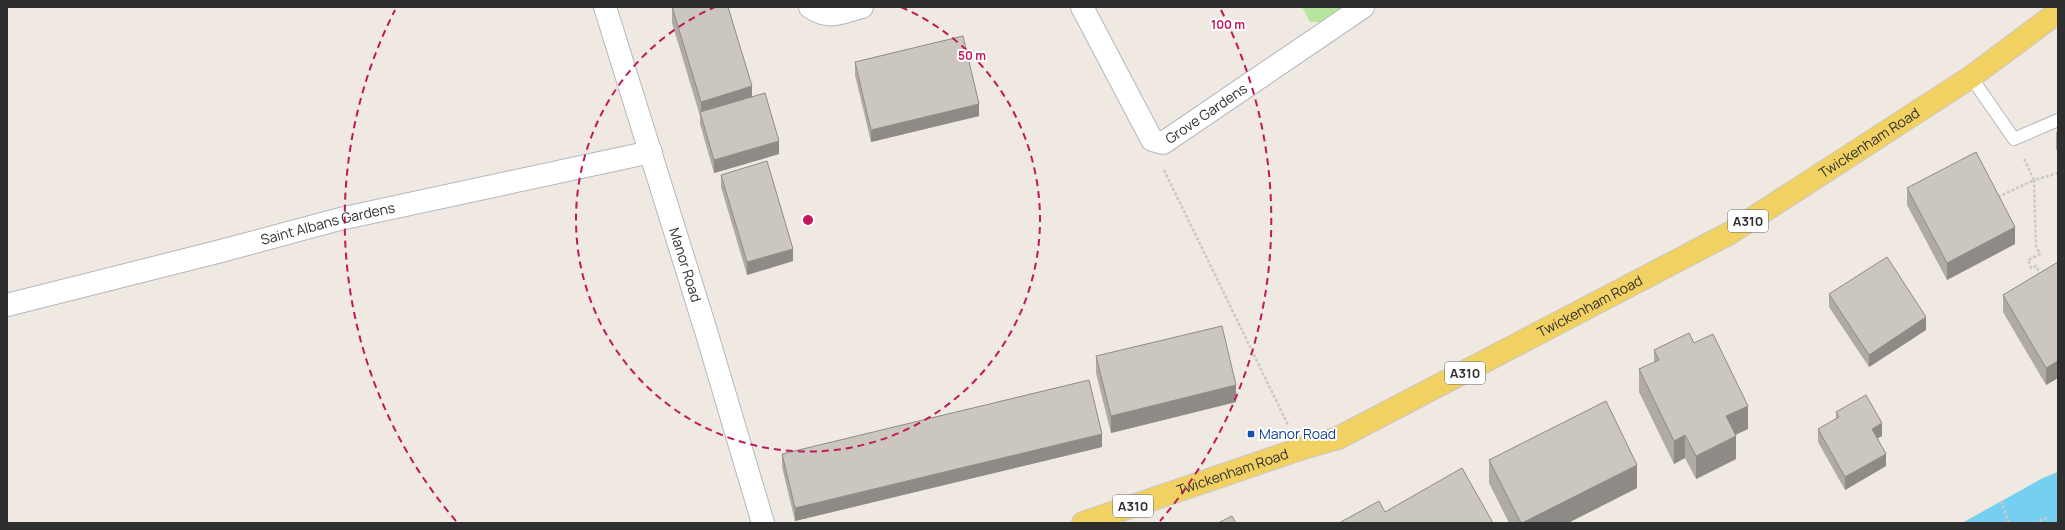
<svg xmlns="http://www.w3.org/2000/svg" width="2065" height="530" viewBox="0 0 2065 530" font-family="Manrope,sans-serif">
<rect width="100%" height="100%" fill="#efe9e1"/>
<!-- green -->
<path fill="#b6e59e" d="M 1302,7 L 1367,7 L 1335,22 L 1310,22 Z"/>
<!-- water -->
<path fill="#75cff0" d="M 2058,472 L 2058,523 L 1962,523 L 2043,478 Z"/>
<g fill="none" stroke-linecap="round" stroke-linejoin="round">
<defs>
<path id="service" d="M 1971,77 L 2014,139 L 2058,120"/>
<g id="minor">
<path id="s1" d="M 605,7 L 706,331 L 763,523"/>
<path d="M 810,7 C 830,21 841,12 862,7"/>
<path id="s2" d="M 1082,7 L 1152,140 L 1163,143 L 1363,7"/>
<path id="s3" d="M 7,305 L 221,251 L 340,219 L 651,152"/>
</g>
<g id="primary">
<path id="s4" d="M 1083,523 L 1300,449 L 1338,438 L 1730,233 L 1971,77 L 2058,12"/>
</g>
</defs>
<!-- service casing -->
<use href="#service" stroke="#b4b7c1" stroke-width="14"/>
<!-- minor casing -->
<use href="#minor" stroke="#b4b7c1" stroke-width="24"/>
<!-- primary casing -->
<use href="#primary" stroke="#c9c9c9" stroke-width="24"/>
<!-- path -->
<path stroke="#c9c9c9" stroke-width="2.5" stroke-dasharray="3 2" stroke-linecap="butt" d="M 1164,170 L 1288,425
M 1998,197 L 2034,180 L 2024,159
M 2041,275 L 2036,266 L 2031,268 L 2028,260 L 2040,254 L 2036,246 L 2034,180 L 2058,173
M 2001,501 L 2009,523
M 2035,523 L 2048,517"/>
<!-- service -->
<use href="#service" stroke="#fff" stroke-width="12"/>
<!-- minor -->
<use href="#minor" stroke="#fff" stroke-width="22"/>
<!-- primary -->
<use href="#primary" stroke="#f2d163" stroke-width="22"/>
</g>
<!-- wall -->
<path fill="#afaba4" d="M 672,7 L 728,7 L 752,96 L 779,154 L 714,173 L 700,124 L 700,116 L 672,23 Z
M 855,62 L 979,116 L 871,142 L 855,75 Z
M 2058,131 L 2058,153 L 2056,149 L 2056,132 Z
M 721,175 L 793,261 L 747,275 L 721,187 Z
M 1907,188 L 2015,244 L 1947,280 L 1907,205 Z
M 2058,262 L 2058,378 L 2046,385 L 2003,312 L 2003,295 Z
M 1829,294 L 1926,330 L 1869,367 L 1829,307 Z
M 1694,343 L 1748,429 L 1735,435 L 1736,459 L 1696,479 L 1685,458 L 1674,464 L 1639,392 L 1639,369 L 1654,362 L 1654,350 Z
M 1096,356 L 1236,402 L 1111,433 L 1096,373 Z
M 1836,412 L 1882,436 L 1878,438 L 1886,466 L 1845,490 L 1818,442 L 1818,429 L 1836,419 Z
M 1102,447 L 795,521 L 782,467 L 782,454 Z
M 1489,460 L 1637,488 L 1568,523 L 1509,523 L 1489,483 Z"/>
<!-- shaded-wall -->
<path fill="#8e8b86" d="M 752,86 L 752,103 L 701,114 L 701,102 Z
M 979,104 L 979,116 L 871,142 L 871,130 Z
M 779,141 L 779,154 L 714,173 L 714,160 Z
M 2015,227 L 2015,244 L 1947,280 L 1947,263 Z
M 793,249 L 793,261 L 747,275 L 747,262 Z
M 1926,317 L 1926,330 L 1869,367 L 1869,355 Z
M 2058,361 L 2058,378 L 2046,385 L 2046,368 Z
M 1236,385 L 1236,402 L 1111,433 L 1111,416 Z
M 1748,406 L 1748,429 L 1726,439 L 1726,416 Z
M 1882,423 L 1882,436 L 1872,441 L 1872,429 Z
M 1102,434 L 1102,447 L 795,521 L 795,508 Z
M 1685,435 L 1685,458 L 1674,464 L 1674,441 Z
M 1736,436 L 1736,459 L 1696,479 L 1696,456 Z
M 1886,454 L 1886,466 L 1845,490 L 1845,477 Z
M 1637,465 L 1637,488 L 1568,523 L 1522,523 Z"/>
<!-- building -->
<path fill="#cbc7bf" stroke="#8e8b86" d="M 672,7 L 728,7 L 752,86 L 701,102 Z
M 963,36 L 979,104 L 871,130 L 855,62 Z
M 765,93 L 779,141 L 714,160 L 700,112 Z
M 1976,152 L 2015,227 L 1947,263 L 1907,188 Z
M 767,161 L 793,249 L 747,262 L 721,175 Z
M 1887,257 L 1926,317 L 1869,355 L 1829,294 Z
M 2058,262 L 2058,361 L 2046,368 L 2003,295 Z
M 1222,326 L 1236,385 L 1111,416 L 1096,356 Z
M 1689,333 L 1694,343 L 1713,334 L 1748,406 L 1726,416 L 1736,436 L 1696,456 L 1685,435 L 1674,441 L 1639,369 L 1659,360 L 1654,350 Z
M 1089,380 L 1102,434 L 795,508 L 782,454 Z
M 1866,395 L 1882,423 L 1872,429 L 1886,454 L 1845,477 L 1818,429 L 1839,417 L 1836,412 Z
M 1606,401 L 1637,465 L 1522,523 L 1521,523 L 1489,460 Z
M 1462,468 L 1493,523 L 1339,523 L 1379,501 L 1385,512 Z
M 1232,516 L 1236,523 L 1218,523 Z"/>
<!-- distance rings -->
<g fill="none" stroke="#c2185b" stroke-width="2" stroke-dasharray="7 5">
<path d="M901 7A232 232 0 1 1 715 7"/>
<path d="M456 521A463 463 0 0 1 395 10M1221 10A463 463 0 0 1 1160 521"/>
</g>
<!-- markers -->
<rect fill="#1a4fb4" stroke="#fff" stroke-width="1.5" x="1247" y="430" width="8" height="8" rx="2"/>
<g text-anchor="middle" stroke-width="4" stroke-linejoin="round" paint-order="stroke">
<!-- shield labels -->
<g fill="#fff" stroke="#6d6d6d" stroke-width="1">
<rect x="1728" y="210" width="40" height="22" rx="3"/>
<rect x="1445" y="362" width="40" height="22" rx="3"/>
<rect x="1113" y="495" width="40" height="22" rx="3"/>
</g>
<g font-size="13" font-weight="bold" fill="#2e2e2e">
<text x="1748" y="226">A310</text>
<text x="1465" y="378">A310</text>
<text x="1133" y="511">A310</text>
</g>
<!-- street labels -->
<g font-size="14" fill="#2e2e2e" stroke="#fff">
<text dy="5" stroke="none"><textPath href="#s2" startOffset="214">Grove Gardens</textPath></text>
<text dy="5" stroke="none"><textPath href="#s4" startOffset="877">Twickenham Road</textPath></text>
<text dy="5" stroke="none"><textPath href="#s3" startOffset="331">Saint Albans Gardens</textPath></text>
<text dy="5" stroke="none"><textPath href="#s1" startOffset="270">Manor Road</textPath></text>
<text dy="5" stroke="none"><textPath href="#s4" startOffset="553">Twickenham Road</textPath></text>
<text dy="5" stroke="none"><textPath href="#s4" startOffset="158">Twickenham Road</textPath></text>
</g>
<!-- transit labels -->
<g font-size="14" fill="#164399" stroke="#fff" text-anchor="start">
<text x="1259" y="439">Manor Road</text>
</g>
</g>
<circle cx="808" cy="220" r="6" fill="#c2185b" stroke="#fff" stroke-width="2"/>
<g font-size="12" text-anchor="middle" font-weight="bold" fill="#c2185b" stroke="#fff" stroke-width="4" stroke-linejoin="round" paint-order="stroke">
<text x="1228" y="29">100 m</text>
<text x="972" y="60">50 m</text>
</g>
<!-- border -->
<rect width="2065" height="530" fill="none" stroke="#2e2e2e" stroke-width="16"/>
</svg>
